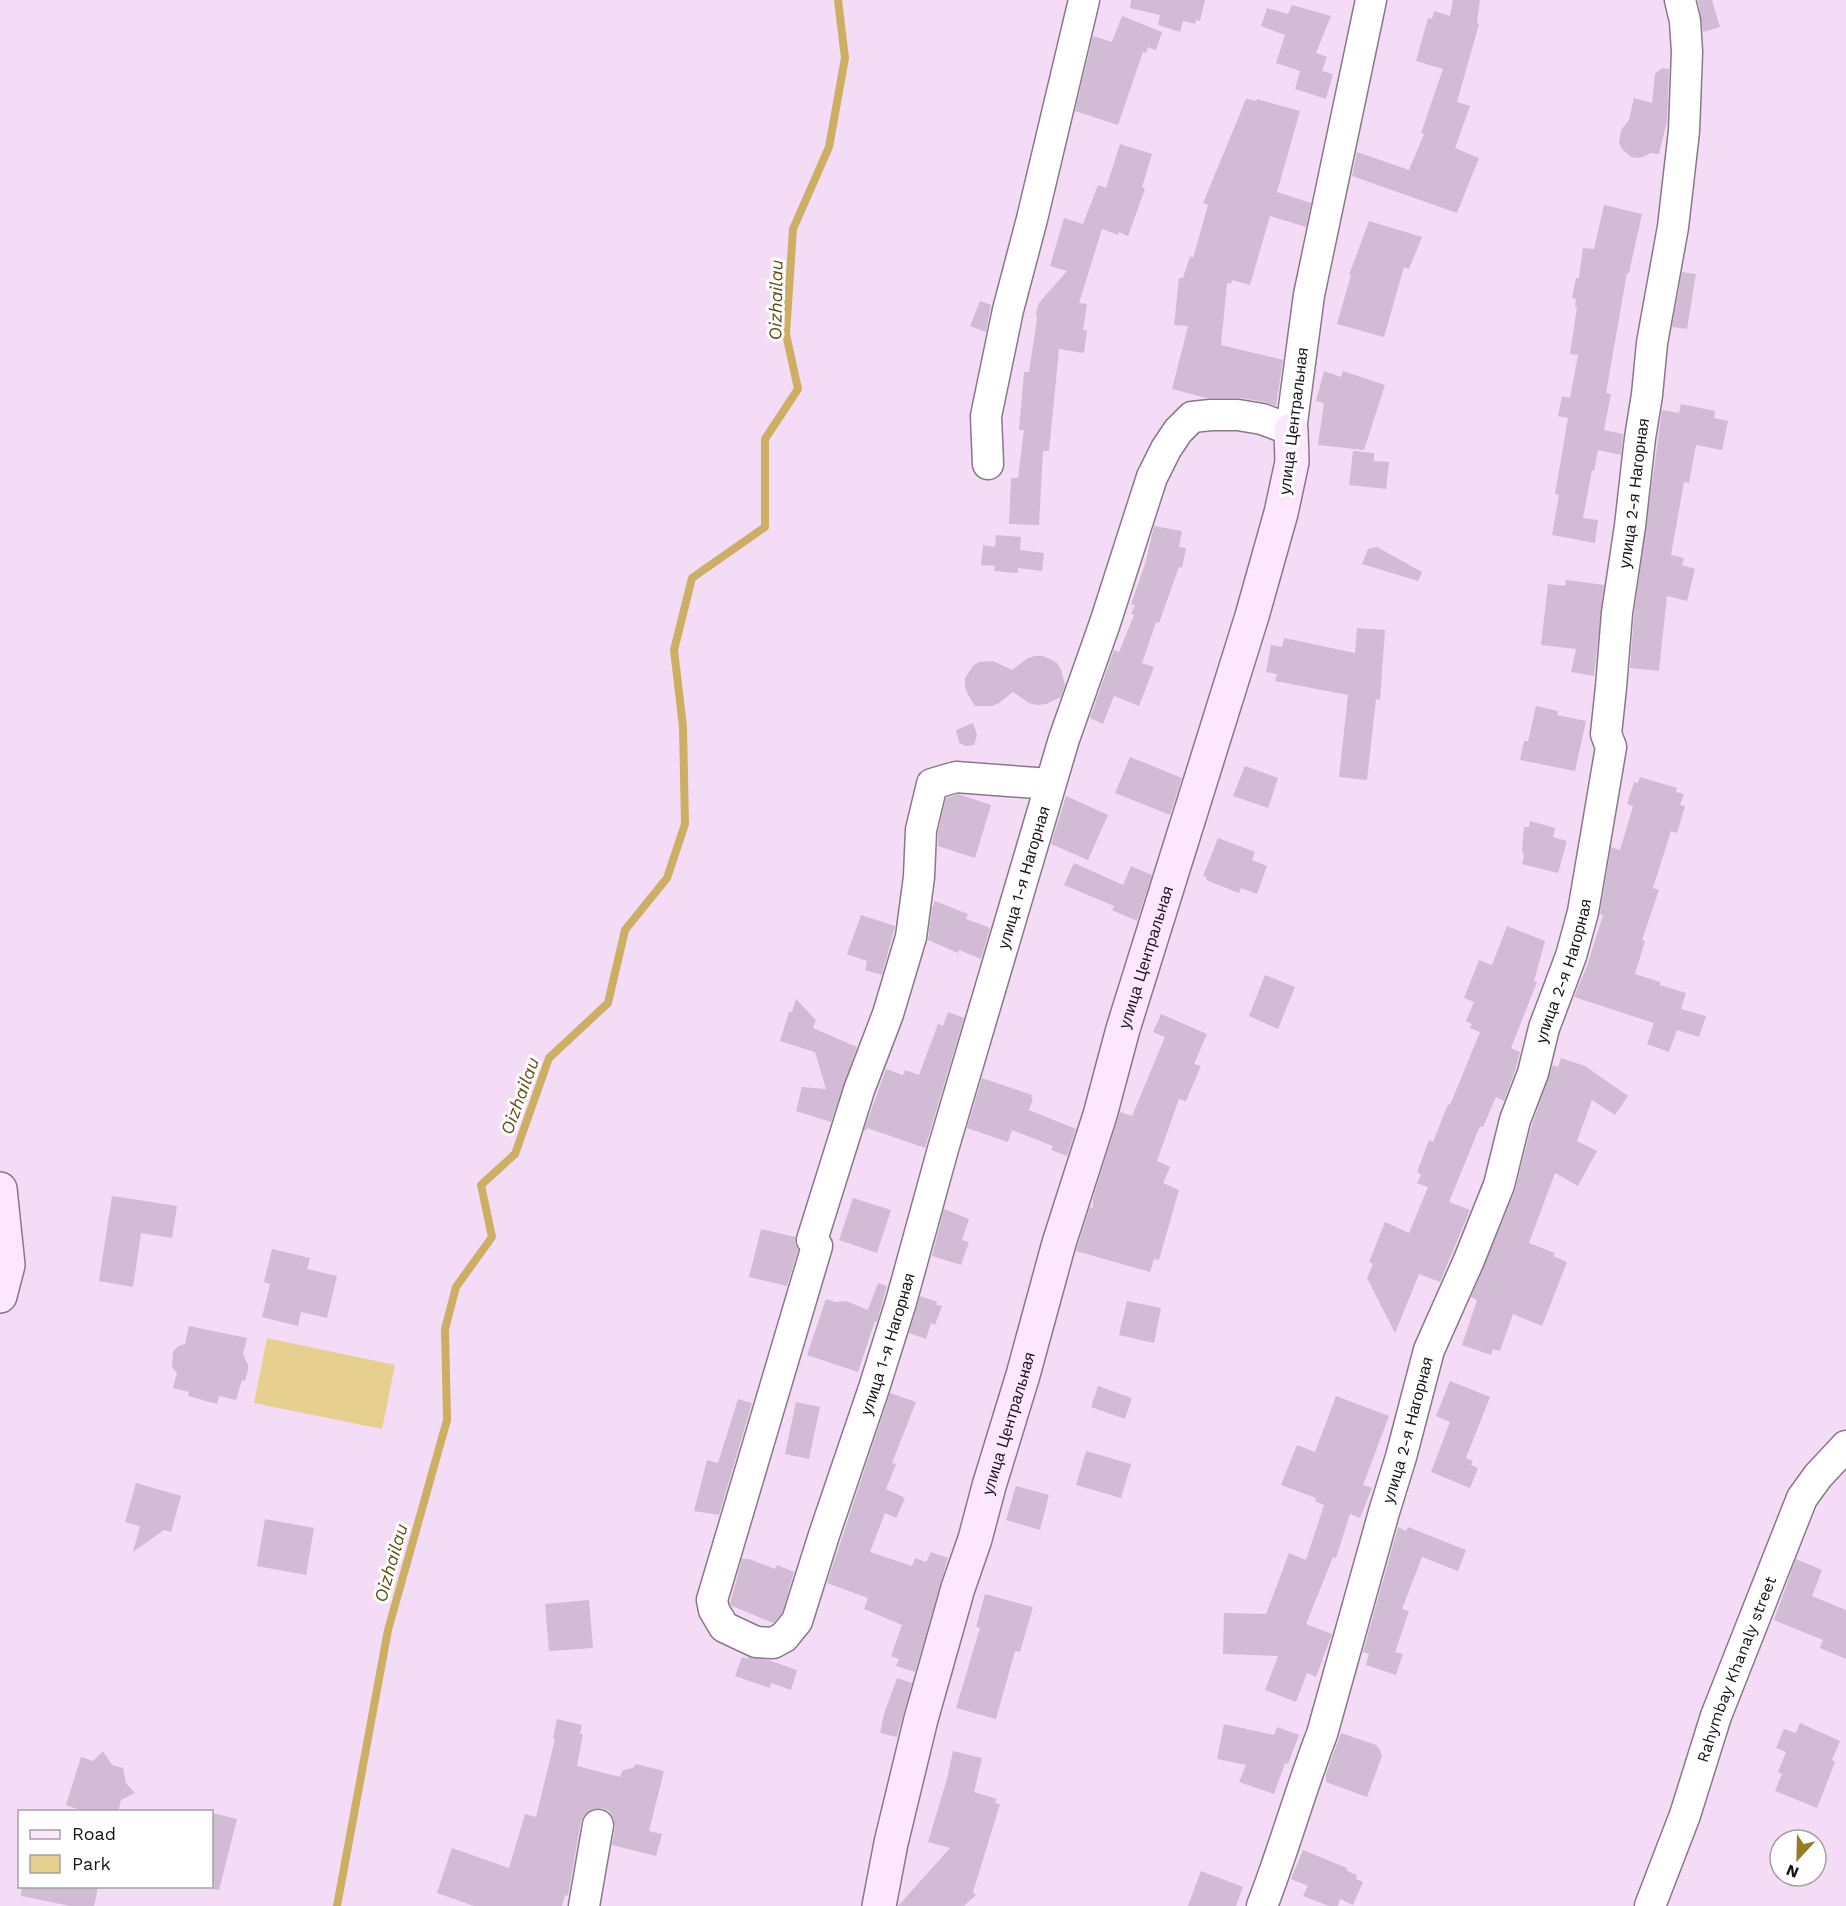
<svg xmlns="http://www.w3.org/2000/svg" width="1846" height="1906" viewBox="0 0 1846 1906" font-family="'Work Sans',sans-serif">
<rect width="100%" height="100%" fill="#f4dcf7"/>
<!-- green -->
<path fill="#e7cf8f" d="M 267,1338 L 395,1365 L 382,1429 L 254,1403 Z"/>
<g fill="none" stroke-linecap="round" stroke-linejoin="round">
<!-- stream -->
<path stroke="#ccaf63" stroke-width="8" d="M 337,1906 L 388,1630 L 447,1420 L 445,1329 L 456,1287 L 492,1237 L 481,1185 L 515,1154 L 549,1058 L 608,1003 L 625,930 L 667,878 L 685,824 L 683,727 L 674,650 L 692,578 L 765,527 L 765,439 L 798,389 L 786,334 L 793,229 L 829,147 L 845,58 L 838,0"/>
</g>
<!-- building -->
<path fill="#d2bbd4" d="M 1131,0 L 1205,0 L 1200,21 L 1196,20 L 1195,24 L 1183,21 L 1180,32 L 1158,25 L 1160,15 L 1130,8 Z
M 1453,0 L 1480,0 L 1477,23 L 1479,24 L 1457,102 L 1470,106 L 1455,148 L 1479,158 L 1457,213 L 1352,176 L 1357,152 L 1409,170 L 1424,134 L 1421,133 L 1443,69 L 1416,61 L 1428,18 L 1432,19 L 1434,11 L 1450,16 Z
M 1698,0 L 1712,0 L 1720,27 L 1703,32 Z
M 1292,5 L 1331,16 L 1316,53 L 1327,57 L 1322,71 L 1333,74 L 1326,99 L 1295,89 L 1300,71 L 1276,63 L 1285,35 L 1261,26 L 1267,8 L 1288,14 Z
M 1122,16 L 1162,32 L 1156,50 L 1148,47 L 1146,53 L 1143,52 L 1118,125 L 1075,111 L 1093,36 L 1112,42 Z
M 1662,68 L 1669,69 L 1667,121 L 1659,154 L 1651,153 L 1643,157 L 1637,158 L 1631,157 L 1622,149 L 1619,143 L 1621,130 L 1629,120 L 1634,98 L 1652,103 L 1655,74 Z
M 1246,99 L 1256,101 L 1257,99 L 1300,111 L 1277,192 L 1311,203 L 1306,227 L 1270,216 L 1250,285 L 1232,280 L 1231,284 L 1227,283 L 1221,345 L 1283,360 L 1276,406 L 1265,402 L 1241,398 L 1207,398 L 1172,389 L 1188,326 L 1174,325 L 1179,278 L 1183,278 L 1190,256 L 1193,258 L 1208,205 L 1203,203 Z
M 1120,144 L 1152,154 L 1142,187 L 1145,189 L 1128,236 L 1119,232 L 1118,235 L 1102,229 L 1079,303 L 1087,304 L 1083,330 L 1087,330 L 1084,353 L 1059,349 L 1049,451 L 1043,451 L 1039,525 L 1009,524 L 1011,478 L 1018,478 L 1024,430 L 1019,430 L 1024,372 L 1029,372 L 1037,319 L 1036,313 L 1039,303 L 1067,271 L 1050,266 L 1064,218 L 1083,224 L 1098,185 L 1106,188 Z
M 1604,205 L 1642,214 L 1629,273 L 1627,273 L 1606,393 L 1611,394 L 1604,430 L 1623,434 L 1621,455 L 1598,450 L 1594,471 L 1592,470 L 1583,518 L 1598,520 L 1595,543 L 1552,535 L 1559,495 L 1555,494 L 1568,418 L 1558,416 L 1562,396 L 1570,398 L 1578,355 L 1570,354 L 1577,307 L 1575,307 L 1576,299 L 1572,298 L 1576,278 L 1579,278 L 1583,248 L 1594,249 Z
M 1369,221 L 1422,237 L 1409,269 L 1404,267 L 1384,337 L 1337,324 L 1351,275 L 1349,275 Z
M 1682,272 L 1696,274 L 1687,329 L 1672,327 Z
M 980,301 L 991,305 L 986,332 L 970,326 Z
M 1324,371 L 1341,377 L 1343,371 L 1385,385 L 1364,450 L 1318,445 L 1324,403 L 1316,401 Z
M 1681,404 L 1715,411 L 1714,418 L 1728,421 L 1722,450 L 1696,445 L 1689,483 L 1684,482 L 1671,555 L 1684,558 L 1682,565 L 1695,569 L 1687,601 L 1667,596 L 1659,671 L 1630,668 L 1634,615 L 1662,410 L 1679,413 Z
M 1353,451 L 1374,453 L 1374,461 L 1389,462 L 1386,489 L 1349,485 Z
M 1154,526 L 1182,531 L 1179,547 L 1186,548 L 1182,568 L 1179,567 L 1159,623 L 1156,622 L 1142,663 L 1154,667 L 1139,706 L 1114,696 L 1103,724 L 1090,718 L 1114,650 L 1119,652 L 1134,615 L 1131,614 L 1135,605 L 1131,604 L 1145,564 Z
M 996,535 L 1021,537 L 1020,550 L 1044,553 L 1042,571 L 1018,568 L 1018,573 L 994,571 L 995,566 L 981,565 L 983,545 L 995,547 Z
M 1377,547 L 1422,572 L 1418,581 L 1362,564 L 1368,549 Z
M 1566,580 L 1604,585 L 1594,676 L 1571,672 L 1576,649 L 1541,645 L 1548,584 L 1565,586 Z
M 1357,628 L 1385,630 L 1380,700 L 1376,699 L 1367,780 L 1339,777 L 1348,695 L 1275,681 L 1277,674 L 1266,672 L 1271,645 L 1282,647 L 1284,638 L 1355,653 Z
M 1035,656 L 1043,656 L 1050,659 L 1057,663 L 1061,670 L 1065,685 L 1061,697 L 1046,704 L 1037,705 L 1029,703 L 1013,692 L 999,703 L 992,706 L 975,706 L 967,693 L 965,686 L 965,678 L 973,666 L 979,662 L 993,661 L 1012,670 L 1028,658 Z
M 1536,706 L 1558,711 L 1557,715 L 1586,721 L 1575,771 L 1520,760 L 1524,741 L 1528,741 Z
M 973,723 L 977,735 L 974,745 L 966,746 L 959,743 L 956,730 Z
M 1130,757 L 1182,778 L 1170,815 L 1115,793 Z
M 1245,766 L 1278,778 L 1268,808 L 1233,796 Z
M 1640,777 L 1677,788 L 1676,792 L 1684,794 L 1680,805 L 1685,806 L 1677,833 L 1671,831 L 1653,888 L 1659,890 L 1642,940 L 1645,941 L 1635,974 L 1660,982 L 1660,985 L 1686,993 L 1681,1009 L 1706,1016 L 1699,1037 L 1677,1030 L 1669,1052 L 1647,1044 L 1654,1023 L 1574,997 L 1587,966 L 1603,915 L 1600,914 L 1611,847 L 1620,850 L 1633,806 L 1627,804 L 1634,782 L 1638,783 Z
M 958,794 L 991,805 L 975,858 L 938,846 L 938,832 L 946,798 Z
M 1066,796 L 1108,815 L 1088,860 L 1051,844 Z
M 1530,821 L 1555,828 L 1553,837 L 1567,841 L 1558,873 L 1522,864 L 1524,856 L 1522,850 L 1524,827 L 1529,827 Z
M 1218,838 L 1255,852 L 1252,860 L 1267,866 L 1257,894 L 1241,888 L 1239,893 L 1206,880 L 1207,877 L 1203,876 Z
M 1074,863 L 1123,885 L 1131,866 L 1152,875 L 1137,921 L 1112,910 L 1114,906 L 1064,885 Z
M 935,901 L 968,914 L 966,919 L 990,928 L 981,959 L 959,950 L 958,953 L 928,940 L 932,908 Z
M 861,915 L 895,926 L 882,975 L 865,970 L 867,961 L 847,954 Z
M 1507,926 L 1545,941 L 1534,981 L 1537,982 L 1511,1048 L 1520,1052 L 1516,1068 L 1504,1101 L 1496,1097 L 1483,1127 L 1480,1126 L 1449,1202 L 1470,1210 L 1440,1282 L 1419,1274 L 1395,1333 L 1367,1278 L 1373,1264 L 1369,1262 L 1385,1222 L 1409,1233 L 1428,1187 L 1417,1183 L 1421,1175 L 1417,1172 L 1429,1140 L 1433,1142 L 1448,1104 L 1450,1105 L 1480,1032 L 1470,1028 L 1472,1024 L 1466,1021 L 1474,1002 L 1464,998 L 1479,960 L 1492,965 Z
M 1265,975 L 1295,987 L 1278,1029 L 1249,1016 Z
M 796,999 L 816,1020 L 813,1028 L 857,1047 L 831,1122 L 796,1111 L 802,1087 L 826,1089 L 815,1052 L 780,1041 L 789,1012 L 792,1012 Z
M 948,1012 L 964,1018 L 925,1148 L 867,1128 L 866,1131 L 864,1130 L 886,1069 L 903,1075 L 905,1070 L 919,1075 L 938,1024 L 943,1026 Z
M 1161,1014 L 1207,1034 L 1194,1064 L 1201,1066 L 1186,1101 L 1179,1099 L 1157,1161 L 1170,1167 L 1163,1183 L 1179,1190 L 1159,1260 L 1154,1259 L 1150,1272 L 1076,1251 L 1090,1207 L 1093,1208 L 1093,1198 L 1120,1112 L 1132,1116 L 1165,1037 L 1153,1032 Z
M 1561,1058 L 1585,1066 L 1628,1096 L 1615,1115 L 1592,1100 L 1577,1141 L 1597,1151 L 1578,1186 L 1555,1173 L 1529,1243 L 1555,1253 L 1553,1256 L 1567,1262 L 1542,1326 L 1513,1314 L 1500,1351 L 1493,1349 L 1491,1355 L 1462,1345 L 1477,1300 L 1471,1297 L 1515,1191 L 1530,1131 L 1553,1065 L 1558,1067 Z
M 982,1078 L 1032,1095 L 1031,1097 L 1033,1098 L 1029,1110 L 1076,1129 L 1067,1156 L 1051,1150 L 1053,1146 L 1012,1130 L 1008,1142 L 967,1128 Z
M 112,1196 L 177,1206 L 172,1238 L 141,1233 L 133,1287 L 99,1281 Z
M 853,1198 L 891,1210 L 877,1253 L 839,1240 Z
M 944,1209 L 969,1219 L 962,1240 L 969,1242 L 961,1265 L 932,1256 Z
M 761,1229 L 795,1237 L 795,1244 L 798,1250 L 787,1286 L 749,1277 Z
M 272,1249 L 310,1258 L 307,1269 L 337,1276 L 327,1318 L 301,1312 L 298,1326 L 262,1317 L 270,1284 L 264,1282 Z
M 878,1283 L 887,1286 L 877,1322 L 875,1321 L 858,1372 L 807,1355 L 826,1299 L 835,1302 L 846,1301 L 868,1310 Z
M 920,1296 L 937,1302 L 936,1305 L 942,1306 L 935,1325 L 931,1323 L 926,1339 L 909,1333 Z
M 1127,1301 L 1161,1308 L 1154,1343 L 1119,1335 Z
M 189,1326 L 247,1338 L 243,1354 L 248,1365 L 248,1370 L 245,1381 L 242,1380 L 236,1400 L 219,1396 L 217,1404 L 188,1396 L 189,1392 L 173,1388 L 177,1373 L 172,1367 L 173,1352 L 178,1346 L 185,1344 Z
M 1450,1381 L 1490,1397 L 1466,1458 L 1473,1461 L 1471,1465 L 1478,1468 L 1470,1488 L 1431,1472 L 1450,1422 L 1436,1416 Z
M 1098,1386 L 1132,1398 L 1125,1419 L 1091,1407 Z
M 890,1393 L 916,1402 L 892,1463 L 896,1464 L 886,1489 L 905,1498 L 896,1518 L 885,1513 L 870,1552 L 912,1566 L 915,1558 L 926,1562 L 931,1552 L 948,1558 L 915,1672 L 896,1666 L 899,1659 L 891,1656 L 902,1625 L 864,1609 L 868,1598 L 827,1583 Z
M 1336,1396 L 1389,1416 L 1363,1485 L 1372,1488 L 1360,1518 L 1350,1514 L 1336,1558 L 1333,1557 L 1306,1624 L 1332,1634 L 1316,1677 L 1307,1673 L 1296,1702 L 1265,1690 L 1278,1656 L 1223,1654 L 1224,1613 L 1266,1614 L 1289,1553 L 1306,1560 L 1324,1505 L 1315,1501 L 1316,1498 L 1281,1485 L 1297,1445 L 1315,1452 Z
M 738,1399 L 752,1403 L 719,1515 L 694,1511 L 707,1460 L 718,1463 Z
M 796,1402 L 820,1407 L 809,1459 L 785,1454 Z
M 1086,1451 L 1131,1464 L 1121,1498 L 1076,1485 Z
M 136,1483 L 181,1496 L 171,1532 L 164,1530 L 133,1552 L 140,1526 L 125,1522 Z
M 1016,1486 L 1049,1495 L 1040,1530 L 1006,1520 Z
M 265,1519 L 314,1528 L 306,1575 L 257,1566 Z
M 1398,1527 L 1406,1531 L 1408,1527 L 1466,1550 L 1458,1571 L 1422,1557 L 1402,1609 L 1409,1611 L 1395,1652 L 1403,1654 L 1396,1675 L 1366,1665 L 1369,1654 L 1363,1652 Z
M 742,1559 L 749,1559 L 775,1569 L 777,1565 L 794,1572 L 782,1613 L 773,1623 L 732,1606 L 730,1604 Z
M 1796,1559 L 1822,1570 L 1812,1596 L 1846,1610 L 1846,1659 L 1820,1648 L 1823,1640 L 1774,1620 Z
M 985,1594 L 1033,1607 L 1020,1652 L 1015,1651 L 996,1719 L 956,1708 L 980,1628 L 976,1627 Z
M 589,1600 L 593,1648 L 549,1651 L 545,1604 Z
M 742,1657 L 748,1659 L 748,1657 L 768,1660 L 797,1670 L 791,1690 L 771,1683 L 770,1688 L 735,1676 Z
M 897,1678 L 912,1683 L 897,1737 L 880,1733 L 884,1714 Z
M 557,1719 L 582,1725 L 580,1734 L 583,1734 L 577,1766 L 620,1777 L 623,1770 L 633,1768 L 636,1764 L 664,1771 L 649,1831 L 662,1834 L 656,1856 L 612,1845 L 615,1828 L 614,1819 L 609,1811 L 602,1808 L 593,1809 L 585,1814 L 581,1821 L 568,1896 L 565,1895 L 562,1906 L 474,1906 L 437,1893 L 452,1848 L 509,1868 L 525,1814 L 536,1817 L 555,1739 L 553,1738 Z
M 1800,1723 L 1840,1741 L 1832,1760 L 1835,1762 L 1817,1808 L 1775,1791 L 1782,1774 L 1778,1772 L 1786,1752 L 1776,1748 L 1784,1729 L 1796,1733 Z
M 1224,1724 L 1274,1735 L 1277,1727 L 1299,1735 L 1288,1764 L 1285,1763 L 1274,1794 L 1239,1782 L 1246,1765 L 1217,1759 Z
M 1341,1733 L 1376,1745 L 1380,1750 L 1382,1756 L 1367,1797 L 1326,1782 L 1326,1774 Z
M 103,1751 L 112,1765 L 123,1768 L 126,1783 L 135,1793 L 121,1800 L 118,1812 L 85,1812 L 66,1805 L 81,1757 L 93,1761 Z
M 953,1751 L 982,1758 L 974,1792 L 997,1799 L 995,1803 L 1000,1804 L 973,1892 L 976,1895 L 964,1906 L 898,1906 L 950,1848 L 928,1842 L 947,1779 Z
M 212,1813 L 237,1819 L 219,1890 L 212,1889 Z
M 1303,1850 L 1347,1868 L 1347,1871 L 1357,1875 L 1356,1879 L 1363,1882 L 1353,1905 L 1340,1899 L 1338,1906 L 1329,1906 L 1303,1896 L 1308,1886 L 1291,1879 Z
M 1201,1871 L 1243,1887 L 1236,1906 L 1188,1906 Z
M 22,1887 L 98,1887 L 94,1906 L 70,1906 L 21,1896 Z"/>
<g fill="none" stroke-linecap="round" stroke-linejoin="round">
<defs>
<g id="street">
<path d="M 988,464 L 986,416 L 1008,310 L 1032,219 L 1084,0"/>
<path id="s1" d="M 1050,784 L 956,777 L 932,784 L 921,830 L 919,877 L 911,937 L 888,1014 L 859,1090 L 812,1240 L 817,1246 L 712,1600 L 714,1610 L 724,1627 L 756,1642 L 773,1643 L 784,1637 L 797,1621 L 824,1535 L 874,1388 L 901,1302 L 943,1149 L 1064,739 L 1105,623 L 1152,477 L 1166,449 L 1178,431 L 1192,417 L 1211,415 L 1238,415 L 1262,419 L 1291,430 L 1309,295 L 1371,0"/>
<path d="M 584,1906 L 598,1825"/>
<path id="s2" d="M 1262,1906 C 1284,1849 1300,1791 1322,1734 L 1384,1512 L 1401,1457 L 1429,1350 L 1469,1260 L 1499,1185 L 1515,1120 L 1533,1073 L 1544,1028 L 1571,956 L 1583,912 L 1611,747 L 1606,734 L 1611,687 L 1617,613 L 1630,526 L 1640,438 L 1647,395 L 1652,343 L 1673,227 L 1684,131 L 1687,52 L 1685,21 L 1680,0"/>
<path id="s3" d="M 1650,1906 L 1685,1815 L 1716,1716 L 1802,1498 L 1818,1476 L 1846,1446"/>
</g>
<g id="secondary">
<path d="M 0,1189 L 8,1265 L 0,1296"/>
<path id="s4" d="M 879,1906 L 891,1843 L 921,1719 L 958,1588 L 975,1539 L 989,1486 L 1023,1375 L 1059,1243 L 1100,1115 L 1123,1029 L 1252,616 L 1281,513 L 1292,462 L 1291,430"/>
</g>
</defs>
<!-- street casing -->
<use href="#street" stroke="#8c768e" stroke-width="33"/>
<!-- secondary casing -->
<use href="#secondary" stroke="#8c768e" stroke-width="36"/>
<!-- street -->
<use href="#street" stroke="#fff" stroke-width="30"/>
<!-- secondary -->
<use href="#secondary" stroke="#fce7fe" stroke-width="33"/>
</g>
<g text-anchor="middle" stroke-width="6" stroke-linejoin="round" paint-order="stroke">
<!-- street labels -->
<g font-size="16" fill="#1b131c" stroke="#fff">
<text transform="translate(1293 421) rotate(-83)" y="6">улица Центральная</text>
<text dy="6" stroke="none"><textPath href="#s2" startOffset="1470">улица 2-я Нагорная</textPath></text>
<text dy="6" stroke="none"><textPath href="#s1" startOffset="1863">улица 1-я Нагорная</textPath></text>
<text dy="6" stroke="none"><textPath href="#s4" startOffset="986">улица Центральная</textPath></text>
<text dy="6" stroke="none"><textPath href="#s2" startOffset="984">улица 2-я Нагорная</textPath></text>
<text dy="6" stroke="none"><textPath href="#s1" startOffset="1377">улица 1-я Нагорная</textPath></text>
<text dy="6" stroke="none"><textPath href="#s4" startOffset="500">улица Центральная</textPath></text>
<text dy="6" stroke="none"><textPath href="#s2" startOffset="498">улица 2-я Нагорная</textPath></text>
<text dy="6" stroke="none"><textPath href="#s3" startOffset="252">Rahymbay Khanaly street</textPath></text>
</g>
<!-- water labels -->
<g font-size="18" font-style="italic" fill="#634f13" stroke="#fff">
<text transform="translate(776 300) rotate(-89)" y="6">Oizhailau</text>
<text transform="translate(520 1096) rotate(-70)" y="6">Oizhailau</text>
<text transform="translate(391 1563) rotate(-74)" y="6">Oizhailau</text>
</g>
</g>
<!-- legend -->
<rect x="18" y="1810" width="195" height="78" fill="#ffffff" stroke="#a4a1a4" stroke-width="1.5"/>
<rect x="30" y="1830" width="30" height="9" fill="#fce7fe" stroke="#a4a1a4" stroke-width="1.5"/>
<text x="72" y="1840" font-size="18" fill="#1b131c">Road</text>
<rect x="30" y="1855" width="30" height="18" fill="#e7cf8f" stroke="#a4a1a4" stroke-width="1.5"/>
<text x="72" y="1870" font-size="18" fill="#1b131c">Park</text>
<!-- north arrow -->
<g transform="translate(1798 1858) rotate(202)"><circle r="28" fill="#ffffff" stroke="#a4a1a4" stroke-width="1.5"/>
<path d="M0-4.5L10 22L0 15L-10 22Z" fill="#987b24"/>
<text y="-9" font-size="16" font-weight="bold" text-anchor="middle" fill="#1b131c">N</text>
</g>
</svg>
